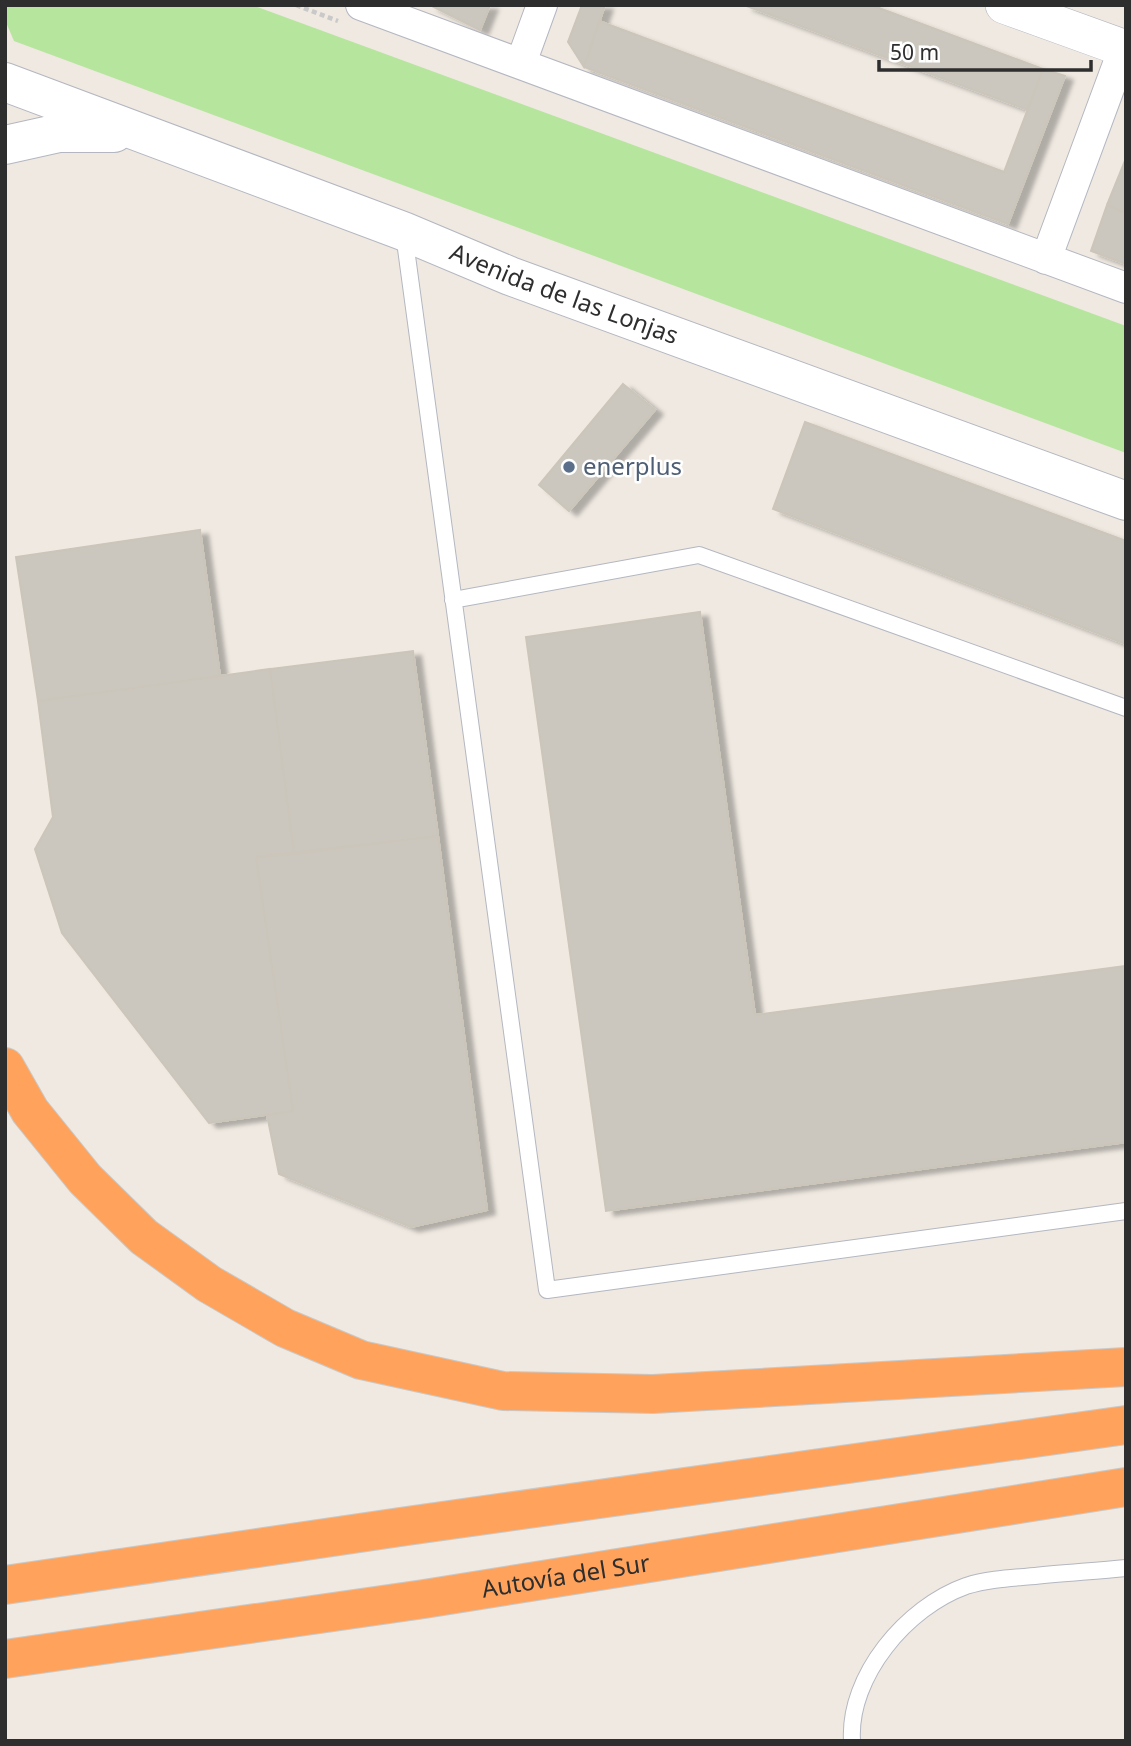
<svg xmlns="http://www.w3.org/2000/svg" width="1131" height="1746" viewBox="0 0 1131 1746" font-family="'Noto Sans',sans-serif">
<defs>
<filter id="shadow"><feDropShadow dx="8" dy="4.5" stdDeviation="2" flood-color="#0004"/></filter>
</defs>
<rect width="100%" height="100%" fill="#efe9e1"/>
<!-- green -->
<path fill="#b6e59e" d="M 5,5 L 252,5 L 1126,326 L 1126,453 L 14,41 L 5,20 Z"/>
<!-- building -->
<path fill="#cbc7bf" stroke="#cbc5ba" stroke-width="2" filter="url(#shadow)" d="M 430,5 L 490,5 L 480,30 Z
M 582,5 L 605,5 L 584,67 L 568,42 Z
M 744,5 L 871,5 L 1043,69 L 1028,110 Z
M 599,21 L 1004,172 L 1043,69 L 1065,76 L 1008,224 L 584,67 Z
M 1126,158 L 1126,213 L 1107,205 Z
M 1107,205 L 1126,213 L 1126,264 L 1091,251 Z
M 623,384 L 655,410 L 569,511 L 539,485 Z
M 805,422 L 1126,541 L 1126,644 L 773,509 Z
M 200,530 L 220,676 L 38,701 L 16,557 Z
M 700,612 L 755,1015 L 1126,966 L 1126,1142 L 606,1211 L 526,637 Z
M 413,651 L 438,836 L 294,854 L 270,669 Z
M 270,669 L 294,854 L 256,857 L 293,1111 L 209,1123 L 62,933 L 35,849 L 53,817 L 38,701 Z
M 438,836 L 487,1210 L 411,1227 L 279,1174 L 267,1115 L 293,1111 L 256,857 Z"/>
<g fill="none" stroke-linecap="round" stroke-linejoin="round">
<defs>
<path id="service" d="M 404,234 L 547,1290 L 1126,1211
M 453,600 L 699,555 L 1126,708
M 852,1741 C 848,1676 907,1607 966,1586 C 988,1579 1012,1578 1035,1576 C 1065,1573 1095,1571 1126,1568"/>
<path id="minor" d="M 361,5 L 1126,288
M 521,63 L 542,5
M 1046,259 L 1124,48"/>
<path id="tertiary" d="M 1004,5 L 1126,49"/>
<g id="secondary">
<path id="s1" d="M 5,82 L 403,231 L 510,276 L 1126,501"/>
<path d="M 5,145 L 59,133 L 114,133"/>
</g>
<g id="motorway">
<path d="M 5,1067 L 30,1111 L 85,1179 L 144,1237 L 209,1284 L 285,1328 L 361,1360 L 503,1391 L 653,1394 L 1126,1367"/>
<path d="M 5,1585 L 407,1526 L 1126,1425"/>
<path id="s2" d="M 5,1659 L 424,1599 L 1126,1487"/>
</g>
</defs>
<!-- service casing -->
<use href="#service" stroke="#b4b7c1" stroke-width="18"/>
<!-- minor casing -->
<use href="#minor" stroke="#b4b7c1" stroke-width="32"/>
<!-- tertiary casing -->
<use href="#tertiary" stroke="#b4b7c1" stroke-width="38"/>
<!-- secondary casing -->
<use href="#secondary" stroke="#b4b7c1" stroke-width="40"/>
<!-- motorway casing -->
<use href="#motorway" stroke="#c9c9c9" stroke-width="40"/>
<!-- path -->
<path stroke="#c9c9c9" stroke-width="4.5" stroke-dasharray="5 3.5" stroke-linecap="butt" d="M 296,5 L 338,21"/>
<!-- service -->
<use href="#service" stroke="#fff" stroke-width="16"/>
<!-- minor -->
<use href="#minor" stroke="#fff" stroke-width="30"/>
<!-- tertiary -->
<use href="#tertiary" stroke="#fff" stroke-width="37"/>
<!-- secondary -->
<use href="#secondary" stroke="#fff" stroke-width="38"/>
<!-- motorway -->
<use href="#motorway" stroke="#ffa35c" stroke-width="38"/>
</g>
<!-- markers -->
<circle fill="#5c6f8a" stroke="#fff" stroke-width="2.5" cx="569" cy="467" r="7"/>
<g text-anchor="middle" stroke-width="5" stroke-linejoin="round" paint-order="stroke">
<!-- street labels -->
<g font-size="24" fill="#2e2e2e" stroke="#fff">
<text dy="8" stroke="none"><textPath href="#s1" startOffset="598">Avenida de las Lonjas</textPath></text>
<text dy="8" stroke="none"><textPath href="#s2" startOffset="567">Autovía del Sur</textPath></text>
</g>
<!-- service labels -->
<g font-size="24" fill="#4e5e75" stroke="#fff" text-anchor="start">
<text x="583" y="475">enerplus</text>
</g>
</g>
<!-- border -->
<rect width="1131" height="1746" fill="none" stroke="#2e2e2e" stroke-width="14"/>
<!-- scale -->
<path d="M879 60v10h212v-10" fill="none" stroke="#2e2e2e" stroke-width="3.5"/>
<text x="890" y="60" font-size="21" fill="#2e2e2e" stroke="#ffffff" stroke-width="5" paint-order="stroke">50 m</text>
</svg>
